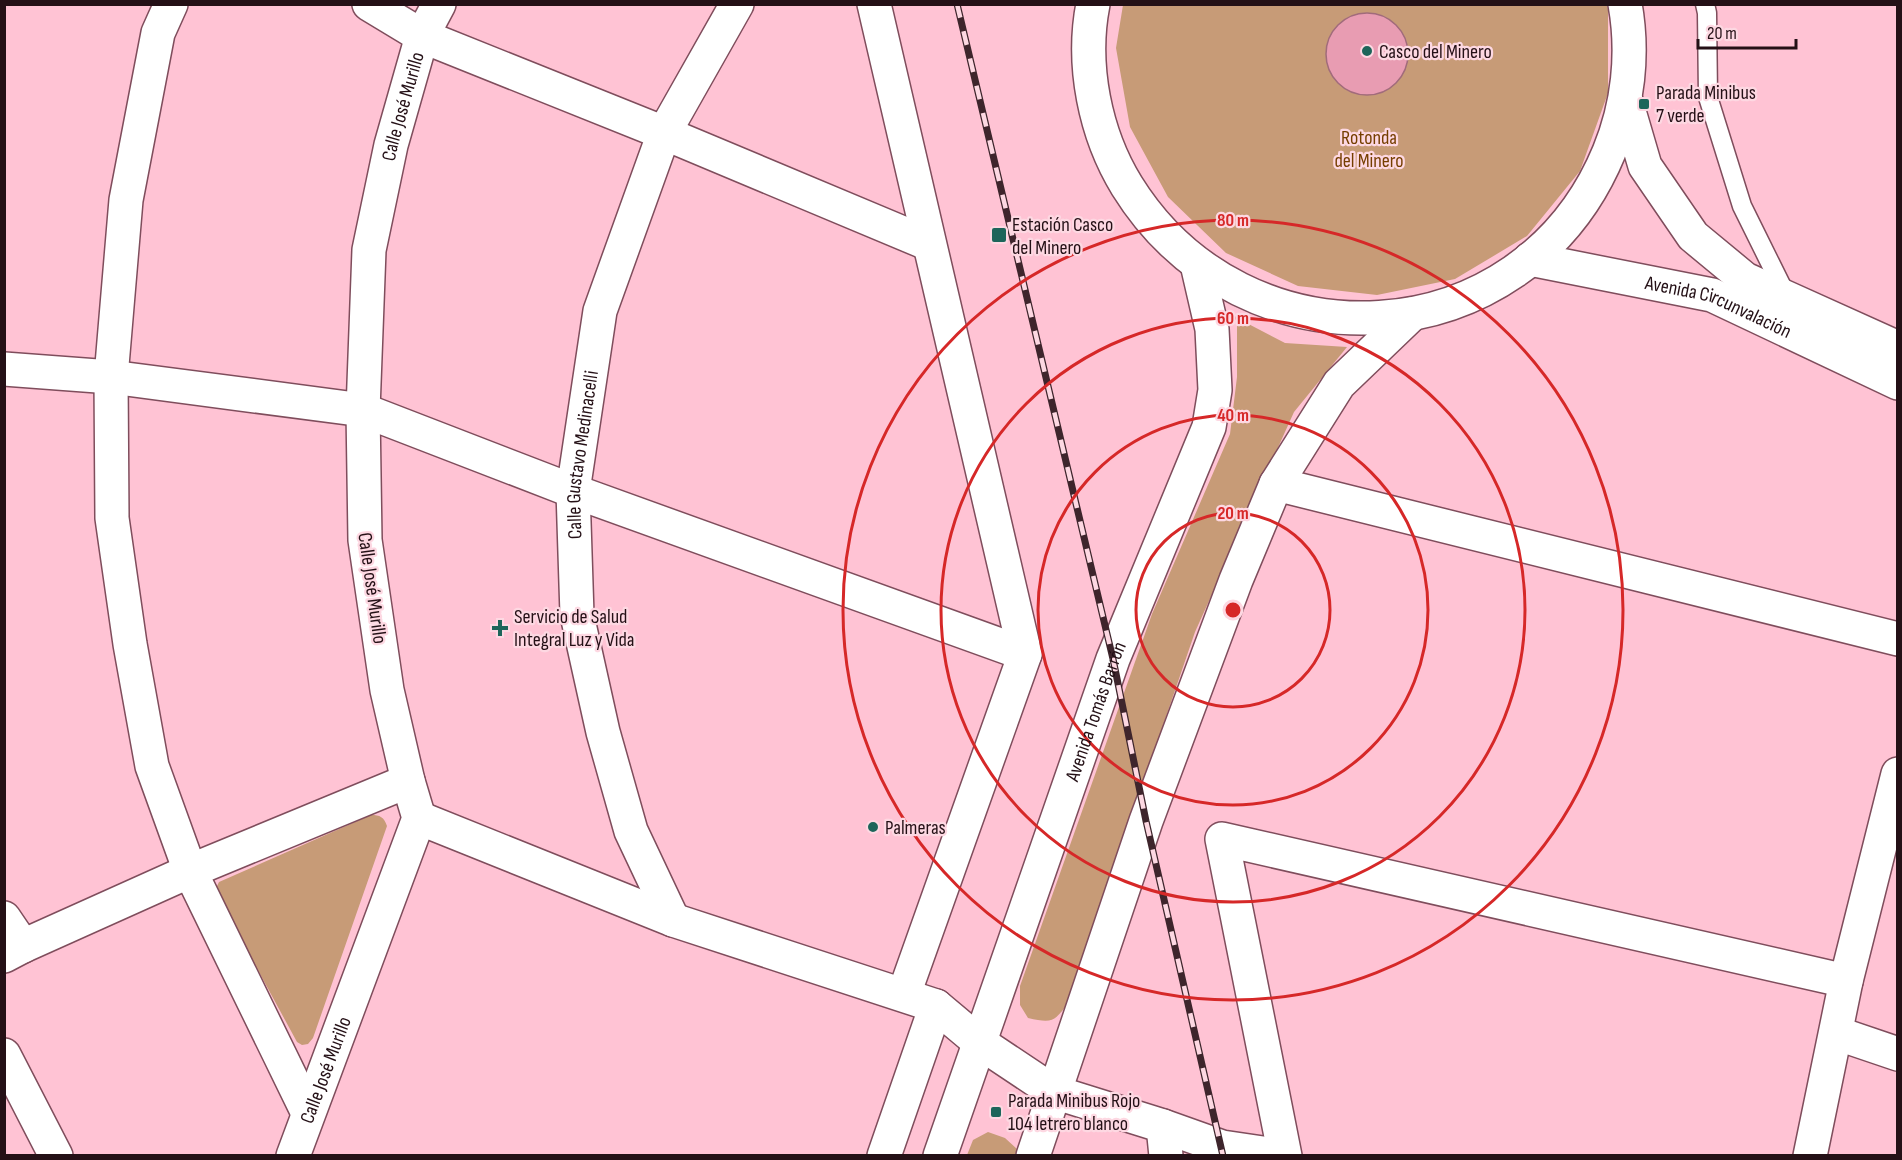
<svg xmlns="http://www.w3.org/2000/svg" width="1902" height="1160" viewBox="0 0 1902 1160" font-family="'Sofia Sans Condensed',sans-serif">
<rect width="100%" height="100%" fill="#ffc3d4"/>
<!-- green -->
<path fill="#c79b77" d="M 1123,5 L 1607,5 L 1608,10 L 1608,93 L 1580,171 L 1527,236 L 1455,279 L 1377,295 L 1298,286 L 1226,253 L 1168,197 L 1130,127 L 1116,48 Z
M 1237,318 L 1285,343 L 1347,347 L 1294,412 L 1195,632 L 1068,1003 C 1054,1023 1051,1023 1028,1018 L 1020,1005 L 1020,986 L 1152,614 L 1230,434 L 1237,377 Z
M 371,815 C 380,815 384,817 387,826 L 313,1038 L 308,1044 L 302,1045 L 297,1042 L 216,893 L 216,888 L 219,882 Z
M 988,1132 L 1005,1138 L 1017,1149 L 1015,1155 L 967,1155 L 973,1140 Z"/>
<!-- building -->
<path fill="#e89cb2" stroke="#a16b7b" stroke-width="1.5" d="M1326 54a41 41 0 1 1 82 0a41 41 0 1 1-82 0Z"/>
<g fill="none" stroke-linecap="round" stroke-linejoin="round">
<defs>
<path id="lane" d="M 1705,4 L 1707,13 L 1708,97 L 1742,206 L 1787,297"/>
<g id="street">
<path d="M 171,4 L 158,33 L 126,200 L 111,377 L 112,518 L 130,644 L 152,766 L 190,871 L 308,1113"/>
<path d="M 369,4 L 422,36 L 664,133 L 929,244"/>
<path d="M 874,4 L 1025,654 L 904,994"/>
<path d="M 4,369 L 111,377 L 363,410 L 573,491 L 1025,654"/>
<path d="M 1276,484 L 1898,639"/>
<path d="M 419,818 L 673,920 L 936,1006 L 979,1042"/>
<path d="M 4,918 L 23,946"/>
<path id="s1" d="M 673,920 L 631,831 L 603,732 L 577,615 L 573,491 L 600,311 L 664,133 L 737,4"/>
<path d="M 4,956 L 23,946 L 190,871 L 408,781"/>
<path d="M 1836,1033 L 1898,1054"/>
<path d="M 4,1055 L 56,1156"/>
<path d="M 1163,1126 L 1222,1147 L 1282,1156"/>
<path id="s2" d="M 293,1156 L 419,818 L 408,781 L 387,690 L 365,540 L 363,410 L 369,250 L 391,145 L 422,36 L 439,4"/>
<path d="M 884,1156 L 936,1006"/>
<path d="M 1285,1156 L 1222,839 L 1846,981"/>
</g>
<g id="primary">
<path d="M 979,1042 L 1054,1092 L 1163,1126 L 1166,1156"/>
<path id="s3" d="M 940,1156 L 1113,659 L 1209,427 L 1215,390 L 1212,329 L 1197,264"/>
<path d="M 1033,1156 L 1146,821 L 1236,580 L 1276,484 L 1339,384 L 1412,314"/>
<path d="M 1810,1156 L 1846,981 L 1898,774"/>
</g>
<g id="highway">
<path d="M 1093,4 C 1081,65 1095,134 1127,186 C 1244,374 1523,360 1609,152 C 1628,106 1634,54 1625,4"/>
<path d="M 1626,101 L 1645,166 L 1693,236 L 1745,279 L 1898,348"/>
<path id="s4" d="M 1530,259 L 1712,295 L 1898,383"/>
</g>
</defs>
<!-- lane casing -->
<use href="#lane" stroke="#7f4d5c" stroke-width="21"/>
<!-- street casing -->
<use href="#street" stroke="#7f4d5c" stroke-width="36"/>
<!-- primary casing -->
<use href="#primary" stroke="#7f4d5c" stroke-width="36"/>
<!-- highway casing -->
<use href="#highway" stroke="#7f4d5c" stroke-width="36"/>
<!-- lane -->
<use href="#lane" stroke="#fff" stroke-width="18"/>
<!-- street -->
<use href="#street" stroke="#fff" stroke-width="33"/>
<!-- primary -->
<use href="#primary" stroke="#fff" stroke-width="33"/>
<!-- highway -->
<use href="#highway" stroke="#fff" stroke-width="33"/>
<defs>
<path id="rail" d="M 957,4 L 1113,659 L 1146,821 L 1223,1156"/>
</defs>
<!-- rail casing -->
<use href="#rail" stroke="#3e252c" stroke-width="7"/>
<!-- rail -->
<use href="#rail" stroke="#fdd8e2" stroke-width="4.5" stroke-dasharray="14" stroke-linecap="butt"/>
</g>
<!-- distance rings -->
<g fill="none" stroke="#d62828" stroke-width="3">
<circle cx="1233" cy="610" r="97"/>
<circle cx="1233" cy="610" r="195"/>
<circle cx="1233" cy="610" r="292"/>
<circle cx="1233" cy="610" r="390"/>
</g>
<!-- markers -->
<g fill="#1d655a" stroke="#fdd8e2" stroke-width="2">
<circle cx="1367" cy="51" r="6"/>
<rect x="1638" y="98" width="12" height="12" rx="3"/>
<rect x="991" y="227" width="16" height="16" rx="3"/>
<path d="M497 619h6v6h6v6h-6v6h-6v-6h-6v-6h6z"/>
<circle cx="873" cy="827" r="6"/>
<rect x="990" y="1106" width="12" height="12" rx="3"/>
</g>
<g text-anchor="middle" stroke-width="4.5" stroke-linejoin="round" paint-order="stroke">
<!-- poi labels -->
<g font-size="20" fill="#241016" stroke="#fdd8e2" text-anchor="start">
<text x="1379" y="58">Casco del Minero</text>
<text x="1656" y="99">Parada Minibus<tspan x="1656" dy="23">7 verde</tspan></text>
<text x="1012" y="231">Estación Casco<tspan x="1012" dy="23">del Minero</tspan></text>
<text x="514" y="623">Servicio de Salud<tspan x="514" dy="23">Integral Luz y Vida</tspan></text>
<text x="885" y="834">Palmeras</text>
<text x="1008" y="1107">Parada Minibus Rojo<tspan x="1008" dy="23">104 letrero blanco</tspan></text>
</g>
<!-- street labels -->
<g font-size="20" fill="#241016" stroke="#fdd8e2">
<text dy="7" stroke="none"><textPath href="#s2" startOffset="1082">Calle José Murillo</textPath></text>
<text dy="7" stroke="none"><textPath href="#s4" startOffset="195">Avenida Circunvalación</textPath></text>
<text dy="7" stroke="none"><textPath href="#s1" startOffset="482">Calle Gustavo Medinacelli</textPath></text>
<text transform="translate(373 588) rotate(82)" y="7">Calle José Murillo</text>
<text dy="7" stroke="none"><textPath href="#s3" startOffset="471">Avenida Tomás Barrón</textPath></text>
<text dy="7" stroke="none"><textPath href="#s2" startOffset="92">Calle José Murillo</textPath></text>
</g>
<!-- park labels -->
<g font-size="20" fill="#753e00" stroke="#fdd8e2">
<text x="1369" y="144">Rotonda<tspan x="1369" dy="23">del Minero</tspan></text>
</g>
</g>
<circle cx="1233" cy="610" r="9" fill="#d62828" stroke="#fdd8e2" stroke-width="3"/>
<g font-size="18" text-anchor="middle" font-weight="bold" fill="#d62828" stroke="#fdd8e2" stroke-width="4.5" stroke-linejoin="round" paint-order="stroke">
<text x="1233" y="226">80 m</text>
<text x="1233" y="324">60 m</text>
<text x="1233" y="421">40 m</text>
<text x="1233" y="519">20 m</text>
</g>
<!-- border -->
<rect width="1902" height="1160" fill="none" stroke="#241016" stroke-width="12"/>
<!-- scale -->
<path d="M1698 39v9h98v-9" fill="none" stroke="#241016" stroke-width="3"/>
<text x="1707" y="39" font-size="18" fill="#241016" stroke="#fdd8e2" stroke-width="4.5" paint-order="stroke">20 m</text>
</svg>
